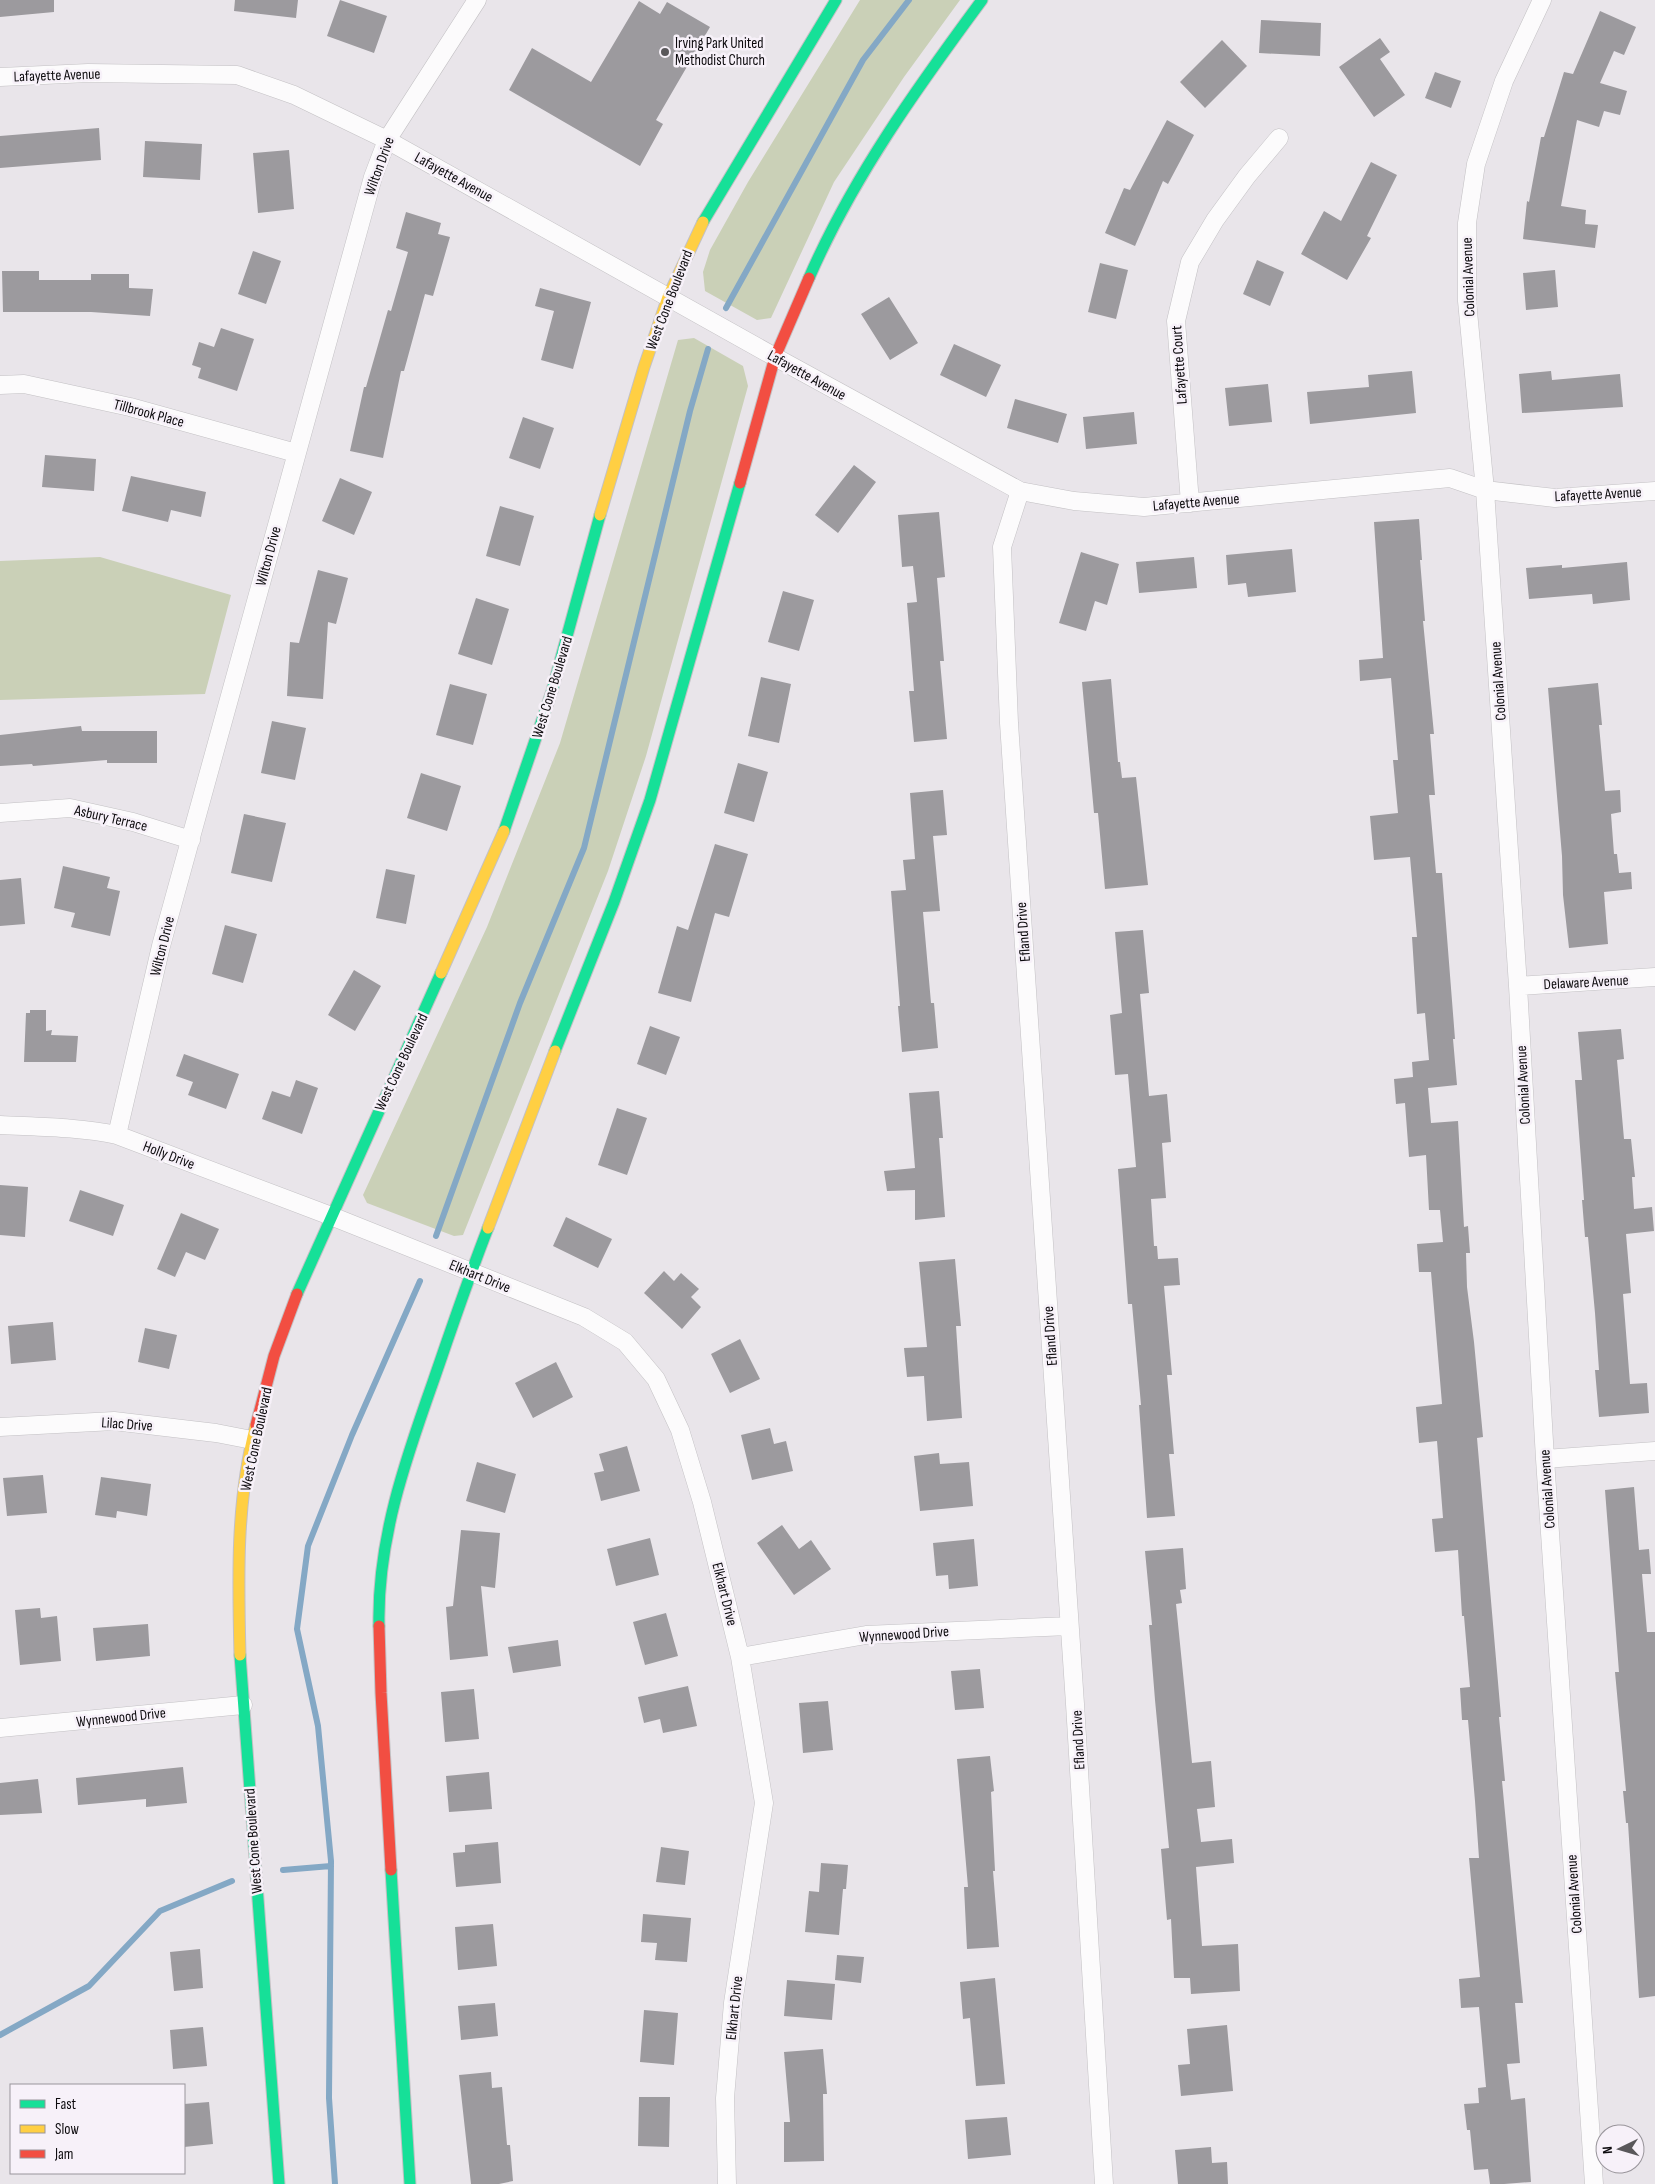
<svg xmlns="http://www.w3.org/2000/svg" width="1655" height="2184" viewBox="0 0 1655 2184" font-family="'Sofia Sans Condensed',sans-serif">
<rect width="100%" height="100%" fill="#e9e5ea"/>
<!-- green -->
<path fill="#cad0b7" d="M 860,0 L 960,0 L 904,77 L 834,182 L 771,318 L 757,320 L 705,291 L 703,272 L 710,250 L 748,182 Z
M 694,338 L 743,366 L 748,386 L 646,756 L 608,871 L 463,1235 L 454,1236 L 367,1203 L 363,1195 L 487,927 L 560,743 L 678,340 Z
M 100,557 L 231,595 L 205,694 L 0,700 L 0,561 Z"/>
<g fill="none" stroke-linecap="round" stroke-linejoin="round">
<!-- stream -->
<path stroke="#84a8c5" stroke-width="6" d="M 726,308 L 863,60 L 909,0
M 436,1236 L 520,1003 L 584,848 L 690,411 L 708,349
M 283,1870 L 331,1866
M 0,2035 L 89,1986 L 160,1911 L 232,1881
M 335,2184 L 329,2098 L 331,1861 L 318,1726 L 297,1629 L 308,1546 L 352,1435 L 420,1281"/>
</g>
<!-- building -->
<path fill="#9c9a9e" d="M 0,0 L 54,0 L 54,12 L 0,17 Z
M 235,0 L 298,0 L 296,18 L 234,11 Z
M 340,0 L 387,16 L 374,53 L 327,36 Z
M 639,1 L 660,14 L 667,2 L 710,27 L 656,120 L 663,124 L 640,166 L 509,90 L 532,48 L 591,82 Z
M 1600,11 L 1636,27 L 1624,55 L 1614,51 L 1600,83 L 1627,91 L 1620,115 L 1604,111 L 1599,127 L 1577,120 L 1561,206 L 1586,210 L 1585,224 L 1598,225 L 1595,248 L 1523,239 L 1527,201 L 1529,202 L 1541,137 L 1544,137 L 1564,72 L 1573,74 Z
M 1261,20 L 1321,23 L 1320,56 L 1259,53 Z
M 1380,38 L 1390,52 L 1380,59 L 1405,95 L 1374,117 L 1339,67 Z
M 1222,40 L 1247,66 L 1205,108 L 1180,82 Z
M 1435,72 L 1461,81 L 1451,108 L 1425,98 Z
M 1167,120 L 1194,135 L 1168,184 L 1163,181 L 1135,246 L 1105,233 L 1124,188 L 1130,190 Z
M 99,128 L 101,160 L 0,168 L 0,136 Z
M 145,141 L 202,144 L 200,180 L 143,177 Z
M 289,150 L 294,209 L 258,213 L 253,153 Z
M 1371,162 L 1397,175 L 1367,236 L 1371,238 L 1347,280 L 1301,254 L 1324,211 L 1341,221 Z
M 406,212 L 441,223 L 438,234 L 450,237 L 433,296 L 425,294 L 404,371 L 401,371 L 383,458 L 350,451 L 364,387 L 366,387 L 388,310 L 391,311 L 408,252 L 396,248 Z
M 253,251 L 281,261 L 266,304 L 238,294 Z
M 1257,260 L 1284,272 L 1270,306 L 1243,294 Z
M 1100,263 L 1128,270 L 1116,319 L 1088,312 Z
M 1555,270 L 1558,307 L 1526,310 L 1523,273 Z
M 2,271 L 39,271 L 39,280 L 91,280 L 91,274 L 129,274 L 129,288 L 153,289 L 150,316 L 91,312 L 3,312 Z
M 540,288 L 591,302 L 573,369 L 541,360 L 554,311 L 535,306 Z
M 889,297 L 918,343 L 890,360 L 861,314 Z
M 221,328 L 254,339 L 237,391 L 198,378 L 201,368 L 192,365 L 199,342 L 214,347 Z
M 954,344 L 1001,365 L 986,397 L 940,375 Z
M 1412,371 L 1416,413 L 1310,424 L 1307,392 L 1369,387 L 1368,375 Z
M 1551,371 L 1552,380 L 1620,374 L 1623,407 L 1522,413 L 1519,374 Z
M 1268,384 L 1272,422 L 1229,426 L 1225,388 Z
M 1015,399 L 1067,414 L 1058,443 L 1007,428 Z
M 1134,412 L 1137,444 L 1086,449 L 1083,417 Z
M 523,417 L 554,428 L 540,469 L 509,458 Z
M 45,455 L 96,459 L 94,491 L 42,487 Z
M 854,465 L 876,482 L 838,533 L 815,515 Z
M 131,476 L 206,492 L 201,517 L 171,510 L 168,522 L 122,511 Z
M 340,478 L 372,492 L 354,535 L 322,521 Z
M 500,506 L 534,516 L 520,566 L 486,556 Z
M 939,512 L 945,577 L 937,578 L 944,661 L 940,661 L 947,739 L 914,742 L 909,691 L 914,691 L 907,603 L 917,602 L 913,566 L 902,567 L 898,515 Z
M 1419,519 L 1422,560 L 1420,560 L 1425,621 L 1423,621 L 1434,734 L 1430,734 L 1435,795 L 1429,795 L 1436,873 L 1442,873 L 1455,1039 L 1453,1039 L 1457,1085 L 1428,1088 L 1431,1123 L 1458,1121 L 1464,1227 L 1468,1226 L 1470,1253 L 1466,1253 L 1467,1287 L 1474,1342 L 1483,1437 L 1477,1438 L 1501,1717 L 1499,1717 L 1505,1781 L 1502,1781 L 1523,2003 L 1515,2003 L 1520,2063 L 1507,2064 L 1511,2100 L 1525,2098 L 1531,2182 L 1504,2184 L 1490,2184 L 1488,2169 L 1474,2170 L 1470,2130 L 1467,2130 L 1464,2104 L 1479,2103 L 1478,2088 L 1486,2087 L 1479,2007 L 1461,2008 L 1459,1979 L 1480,1977 L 1469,1858 L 1479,1858 L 1475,1801 L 1468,1720 L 1462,1720 L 1460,1688 L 1470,1687 L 1464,1616 L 1462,1616 L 1458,1550 L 1435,1552 L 1432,1519 L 1443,1518 L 1437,1441 L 1419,1443 L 1416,1407 L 1442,1404 L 1431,1272 L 1419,1272 L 1417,1244 L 1443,1242 L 1440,1210 L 1429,1210 L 1426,1155 L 1409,1157 L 1405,1103 L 1396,1104 L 1394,1079 L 1413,1077 L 1412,1062 L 1429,1060 L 1425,1013 L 1417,1014 L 1412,937 L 1417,937 L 1410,857 L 1374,860 L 1370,816 L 1398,813 L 1393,760 L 1398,760 L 1391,678 L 1360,681 L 1359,660 L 1383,658 L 1374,522 Z
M 1292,549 L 1296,592 L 1248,597 L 1246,583 L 1228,585 L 1226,555 Z
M 1081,552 L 1119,564 L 1107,605 L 1095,601 L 1086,631 L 1059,623 Z
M 1194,557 L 1197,588 L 1139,593 L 1136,562 Z
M 1627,562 L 1630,600 L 1593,604 L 1592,594 L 1529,599 L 1526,568 L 1562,565 L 1562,568 Z
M 318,570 L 348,578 L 336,624 L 328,622 L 323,699 L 287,696 L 290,642 L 299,643 Z
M 783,591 L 814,600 L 799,651 L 768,642 Z
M 476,598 L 509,609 L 492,665 L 458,654 Z
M 761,677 L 791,684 L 779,743 L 748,736 Z
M 1111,679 L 1118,762 L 1120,762 L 1122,778 L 1136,777 L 1148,885 L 1105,889 L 1098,813 L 1094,813 L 1082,682 Z
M 1598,683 L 1602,725 L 1599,725 L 1605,791 L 1620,790 L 1621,812 L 1611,814 L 1614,854 L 1617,854 L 1619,873 L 1631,872 L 1632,889 L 1604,892 L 1608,944 L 1569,948 L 1563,895 L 1562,856 L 1548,688 Z
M 450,684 L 487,694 L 473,745 L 436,735 Z
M 272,721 L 306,728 L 295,780 L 261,773 Z
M 81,726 L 82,731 L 157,731 L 157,763 L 107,763 L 107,760 L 33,766 L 32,764 L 0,766 L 0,735 Z
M 738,763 L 768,772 L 754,822 L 724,813 Z
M 421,773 L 461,786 L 447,831 L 407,818 Z
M 943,790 L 947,835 L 933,836 L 940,911 L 923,912 L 931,1003 L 934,1003 L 938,1048 L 902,1052 L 898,1006 L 900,1006 L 891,891 L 906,890 L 903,860 L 915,859 L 910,793 Z
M 244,814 L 286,823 L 272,882 L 231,873 Z
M 715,844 L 748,854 L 729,917 L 715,913 L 691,1002 L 658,993 L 677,926 L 688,930 Z
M 63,866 L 110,877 L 107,888 L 120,891 L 110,936 L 71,927 L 75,913 L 54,908 Z
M 386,869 L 415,875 L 406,924 L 376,918 Z
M 21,878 L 25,924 L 0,926 L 0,880 Z
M 225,925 L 257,934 L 243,983 L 212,974 Z
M 1143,930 L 1149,993 L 1140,994 L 1149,1096 L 1167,1094 L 1171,1142 L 1162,1143 L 1166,1198 L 1151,1199 L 1154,1246 L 1157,1246 L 1158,1259 L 1178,1258 L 1180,1285 L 1164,1286 L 1172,1375 L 1167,1375 L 1174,1454 L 1169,1454 L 1175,1516 L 1147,1518 L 1139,1405 L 1141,1405 L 1132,1304 L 1128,1304 L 1118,1169 L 1136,1167 L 1128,1074 L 1115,1075 L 1110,1015 L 1122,1013 L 1115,932 Z
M 354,970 L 381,986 L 355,1031 L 328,1015 Z
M 30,1010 L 46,1010 L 46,1031 L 52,1030 L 51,1035 L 78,1036 L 76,1062 L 24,1062 L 26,1013 L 30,1013 Z
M 650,1026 L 680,1037 L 666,1075 L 637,1064 Z
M 1621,1029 L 1624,1059 L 1617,1060 L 1624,1139 L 1631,1139 L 1635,1177 L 1632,1177 L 1634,1209 L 1652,1207 L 1654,1231 L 1626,1234 L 1631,1293 L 1623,1294 L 1630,1384 L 1647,1383 L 1649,1413 L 1599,1417 L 1595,1370 L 1599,1370 L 1595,1313 L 1588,1237 L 1585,1237 L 1582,1200 L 1584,1200 L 1575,1080 L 1582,1080 L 1578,1032 Z
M 184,1054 L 239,1074 L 226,1109 L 188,1095 L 193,1082 L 176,1076 Z
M 296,1080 L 318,1088 L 302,1134 L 262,1119 L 272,1091 L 290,1097 Z
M 939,1091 L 943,1138 L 939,1138 L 945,1217 L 915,1220 L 915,1190 L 887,1191 L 884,1171 L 915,1168 L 909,1093 Z
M 617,1108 L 647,1118 L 627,1175 L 598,1165 Z
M 0,1185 L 28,1187 L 25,1237 L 0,1235 Z
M 80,1190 L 124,1205 L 113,1236 L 69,1221 Z
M 181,1213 L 219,1229 L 205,1260 L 186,1252 L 175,1277 L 157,1269 Z
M 566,1217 L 612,1239 L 598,1268 L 553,1246 Z
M 955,1259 L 961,1326 L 956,1326 L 962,1418 L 927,1421 L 924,1376 L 907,1377 L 904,1348 L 927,1347 L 919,1262 Z
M 664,1271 L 674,1281 L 681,1273 L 699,1289 L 691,1297 L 701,1307 L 682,1329 L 644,1293 Z
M 53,1322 L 56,1360 L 11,1364 L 8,1326 Z
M 145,1328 L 177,1335 L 169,1369 L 138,1362 Z
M 740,1339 L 760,1379 L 730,1393 L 711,1354 Z
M 556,1362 L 573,1397 L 533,1418 L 515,1383 Z
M 770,1428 L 774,1444 L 786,1441 L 793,1471 L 752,1480 L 741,1435 Z
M 627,1446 L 640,1491 L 601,1501 L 594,1473 L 604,1471 L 599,1454 Z
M 939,1453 L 940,1464 L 969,1462 L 973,1506 L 920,1511 L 914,1456 Z
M 477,1462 L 516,1474 L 505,1513 L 466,1501 Z
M 43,1475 L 47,1513 L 7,1516 L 3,1478 Z
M 101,1477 L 151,1484 L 147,1516 L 117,1511 L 116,1518 L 95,1515 Z
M 1634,1487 L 1639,1550 L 1649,1549 L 1651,1574 L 1642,1574 L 1647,1632 L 1655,1632 L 1655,1996 L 1639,1998 L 1628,1823 L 1626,1823 L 1623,1791 L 1626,1791 L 1615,1672 L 1619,1672 L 1605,1490 Z
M 782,1525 L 799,1549 L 811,1540 L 831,1569 L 794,1595 L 757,1543 Z
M 461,1530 L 500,1533 L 495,1588 L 481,1586 L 488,1656 L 450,1660 L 446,1607 L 453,1606 Z
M 650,1538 L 659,1575 L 616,1586 L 607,1549 Z
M 974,1539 L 978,1586 L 949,1589 L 948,1575 L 936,1576 L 933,1543 Z
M 1183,1548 L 1186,1589 L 1180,1590 L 1182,1603 L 1176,1604 L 1192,1763 L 1211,1761 L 1215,1807 L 1197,1809 L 1201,1842 L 1232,1839 L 1234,1863 L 1196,1867 L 1202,1946 L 1238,1944 L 1240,1991 L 1191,1994 L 1190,1978 L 1174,1978 L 1171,1919 L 1167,1920 L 1161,1849 L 1169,1848 L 1155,1700 L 1149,1625 L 1152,1625 L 1145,1551 Z
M 40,1608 L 41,1618 L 57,1616 L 61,1661 L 20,1665 L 15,1610 Z
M 666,1613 L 678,1656 L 645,1665 L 633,1622 Z
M 148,1624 L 150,1656 L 96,1661 L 93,1628 Z
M 558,1640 L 561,1666 L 513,1673 L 508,1647 Z
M 980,1669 L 984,1708 L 955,1710 L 951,1671 Z
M 688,1686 L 697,1726 L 663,1733 L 660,1719 L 644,1723 L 638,1697 Z
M 474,1689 L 479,1739 L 445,1742 L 441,1692 Z
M 828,1701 L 833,1750 L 803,1753 L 799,1703 Z
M 990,1756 L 994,1791 L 991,1792 L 995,1871 L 993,1871 L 999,1947 L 967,1949 L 964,1887 L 968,1887 L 957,1759 Z
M 183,1767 L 187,1803 L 146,1807 L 146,1799 L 78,1805 L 76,1778 Z
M 489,1772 L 492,1809 L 449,1812 L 446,1776 Z
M 38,1779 L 42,1813 L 0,1815 L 0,1783 Z
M 498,1842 L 501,1883 L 456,1887 L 453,1853 L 465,1852 L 465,1845 Z
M 661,1847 L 689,1851 L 685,1885 L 656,1882 Z
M 821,1863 L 848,1865 L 846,1889 L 843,1889 L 839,1935 L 805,1932 L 809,1891 L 819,1892 Z
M 643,1914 L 691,1918 L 687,1962 L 655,1960 L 657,1943 L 641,1942 Z
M 493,1924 L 497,1966 L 458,1970 L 455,1927 Z
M 200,1949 L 203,1988 L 174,1991 L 170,1952 Z
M 837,1955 L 864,1957 L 861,1983 L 835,1980 Z
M 995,1978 L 1005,2084 L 976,2086 L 970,2018 L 963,2019 L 960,1982 Z
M 787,1980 L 835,1984 L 832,2020 L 784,2016 Z
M 495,2003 L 498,2036 L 461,2040 L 458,2006 Z
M 644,2010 L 678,2013 L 674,2065 L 640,2062 Z
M 1227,2025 L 1233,2091 L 1181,2096 L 1178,2065 L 1190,2064 L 1187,2029 Z
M 203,2027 L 207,2066 L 173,2069 L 170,2030 Z
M 823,2049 L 827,2094 L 823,2094 L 824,2161 L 784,2162 L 784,2122 L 790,2122 L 784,2052 Z
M 491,2072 L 492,2088 L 502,2087 L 507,2145 L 510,2145 L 513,2181 L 499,2184 L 471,2184 L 459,2075 Z
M 639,2097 L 670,2097 L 669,2147 L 638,2146 Z
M 209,2102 L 213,2144 L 184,2147 L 184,2104 Z
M 1007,2117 L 1011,2155 L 968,2159 L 965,2120 Z
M 1211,2147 L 1212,2163 L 1227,2162 L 1228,2184 L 1178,2184 L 1175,2150 Z"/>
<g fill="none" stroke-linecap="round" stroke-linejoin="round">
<defs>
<path id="street" d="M 1542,0 L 1504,81 L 1476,164 L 1467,223 L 1467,301 L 1485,490 L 1518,986 L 1545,1459 L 1594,2184
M 0,77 L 88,73 L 237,75 L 294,95 L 387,140 L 775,357 L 1020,491 L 1074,501 L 1144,507 L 1450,478 L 1485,490 L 1555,498 L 1655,491
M 0,385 L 24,384 L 130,407 L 296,453
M 1020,491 L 1002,547 L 1009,723 L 1075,1704 L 1104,2184
M 1190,503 L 1176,321 L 1190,262 L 1215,220 L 1247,176 L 1279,138
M 0,813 L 70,808 L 133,822 L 191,840
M 1518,986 L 1655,977
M 0,1125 C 39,1127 79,1127 117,1135 L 331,1216 L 584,1317 L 625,1342 L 656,1379 L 680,1430 L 702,1502 L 740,1657 L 764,1803 L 733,2003 L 725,2098 L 727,2184
M 117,1135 L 161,946 L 373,177 L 387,140 L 477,0
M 0,1427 L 114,1421 L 216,1433 L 252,1440
M 1545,1459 L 1655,1451
M 740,1657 L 866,1635 L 1069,1626
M 0,1728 L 243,1705"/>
<path id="fast" d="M 703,222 L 836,0
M 809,278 C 853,177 917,88 982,0
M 504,831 L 552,691 L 600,515
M 555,1051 L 614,902 L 650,800 L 740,483
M 297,1294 L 441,973
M 379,1626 C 377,1541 405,1461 433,1382 C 451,1330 468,1279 488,1228
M 240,1655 L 279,2184
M 391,1870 L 410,2184"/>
<path id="slow" d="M 600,515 L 644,367 L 668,297 L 703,222
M 441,973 L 504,831
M 488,1228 L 555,1051
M 240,1655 C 238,1578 236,1500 256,1425"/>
<path id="jam" d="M 740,483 L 775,357 L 809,278
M 256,1425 L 274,1356 L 297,1294
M 379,1626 L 381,1693 L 391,1870"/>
</defs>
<!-- street casing -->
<use href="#street" stroke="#c3c1c4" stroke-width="19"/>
<!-- fast casing -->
<use href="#fast" stroke="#c3c1c4" stroke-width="13"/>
<!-- slow casing -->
<use href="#slow" stroke="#c3c1c4" stroke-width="13"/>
<!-- jam casing -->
<use href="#jam" stroke="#c3c1c4" stroke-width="13"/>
<!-- street -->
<use href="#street" stroke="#fcfbfc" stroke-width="18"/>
<!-- fast -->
<use href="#fast" stroke="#16e098" stroke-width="11"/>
<!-- slow -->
<use href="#slow" stroke="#ffcf43" stroke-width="11"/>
<!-- jam -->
<use href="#jam" stroke="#f24e42" stroke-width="11"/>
</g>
<!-- markers -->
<circle fill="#59575a" stroke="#f7f1f9" stroke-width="2" cx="665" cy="52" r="5"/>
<g text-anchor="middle" stroke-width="5" stroke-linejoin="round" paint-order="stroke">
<!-- poi labels -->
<g font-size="15" fill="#0c0a0d" stroke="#f7f1f9" text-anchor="start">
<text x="675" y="48">Irving Park United<tspan x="675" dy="17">Methodist Church</tspan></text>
</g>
<!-- street labels -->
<g font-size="15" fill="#0c0a0d" stroke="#f7f1f9">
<text transform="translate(57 75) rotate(-2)" y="5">Lafayette Avenue</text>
<text transform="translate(379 166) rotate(-70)" y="5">Wilton Drive</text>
<text transform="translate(454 177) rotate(29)" y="5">Lafayette Avenue</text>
<text transform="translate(1468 277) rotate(-92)" y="5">Colonial Avenue</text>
<text transform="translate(669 300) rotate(-69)" y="5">West Cone Boulevard</text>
<text transform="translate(1179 365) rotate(-94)" y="5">Lafayette Court</text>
<text transform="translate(807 375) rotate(29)" y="5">Lafayette Avenue</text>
<text transform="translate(149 413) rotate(15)" y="5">Tillbrook Place</text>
<text transform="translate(1598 494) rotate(-3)" y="5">Lafayette Avenue</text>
<text transform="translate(1196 502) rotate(-5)" y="5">Lafayette Avenue</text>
<text transform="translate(268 556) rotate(-75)" y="5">Wilton Drive</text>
<text transform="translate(1498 681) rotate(-94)" y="5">Colonial Avenue</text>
<text transform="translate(552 687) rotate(-73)" y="5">West Cone Boulevard</text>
<text transform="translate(111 818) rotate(13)" y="5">Asbury Terrace</text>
<text transform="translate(1023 932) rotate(-94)" y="5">Efland Drive</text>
<text transform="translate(162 946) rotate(-76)" y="5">Wilton Drive</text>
<text transform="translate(1586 982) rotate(-3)" y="5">Delaware Avenue</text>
<text transform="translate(401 1062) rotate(-65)" y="5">West Cone Boulevard</text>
<text transform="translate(1523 1085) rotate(-93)" y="5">Colonial Avenue</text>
<text transform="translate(169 1155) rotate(21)" y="5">Holly Drive</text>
<text transform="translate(480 1276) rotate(22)" y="5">Elkhart Drive</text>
<text transform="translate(1050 1336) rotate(-94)" y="5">Efland Drive</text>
<text transform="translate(127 1424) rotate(4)" y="5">Lilac Drive</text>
<text transform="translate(256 1439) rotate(-78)" y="5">West Cone Boulevard</text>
<text transform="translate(1547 1489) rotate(-94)" y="5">Colonial Avenue</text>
<text transform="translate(725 1594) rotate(76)" y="5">Elkhart Drive</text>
<text transform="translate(904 1634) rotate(-4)" y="5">Wynnewood Drive</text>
<text transform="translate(121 1717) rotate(-6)" y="5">Wynnewood Drive</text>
<text transform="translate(1078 1740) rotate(-93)" y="5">Efland Drive</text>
<text transform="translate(253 1841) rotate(-94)" y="5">West Cone Boulevard</text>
<text transform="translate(1574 1894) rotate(-94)" y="5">Colonial Avenue</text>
<text transform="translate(734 2008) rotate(-84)" y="5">Elkhart Drive</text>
</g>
</g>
<!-- legend -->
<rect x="10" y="2084" width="175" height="90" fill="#f7f1f9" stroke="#99959b"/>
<rect x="20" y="2100" width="25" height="8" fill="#16e098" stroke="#99959b"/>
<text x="55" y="2109" font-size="15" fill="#0c0a0d">Fast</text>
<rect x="20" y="2125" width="25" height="8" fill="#ffcf43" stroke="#99959b"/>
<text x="55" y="2134" font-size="15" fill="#0c0a0d">Slow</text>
<rect x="20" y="2150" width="25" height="8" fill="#f24e42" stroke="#99959b"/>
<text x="55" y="2159" font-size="15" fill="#0c0a0d">Jam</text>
<!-- north arrow -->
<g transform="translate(1620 2149) rotate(265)"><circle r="24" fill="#f7f1f9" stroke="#99959b"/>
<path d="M0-4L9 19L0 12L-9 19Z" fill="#59575a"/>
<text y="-8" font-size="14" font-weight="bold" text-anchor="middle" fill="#0c0a0d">N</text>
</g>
</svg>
